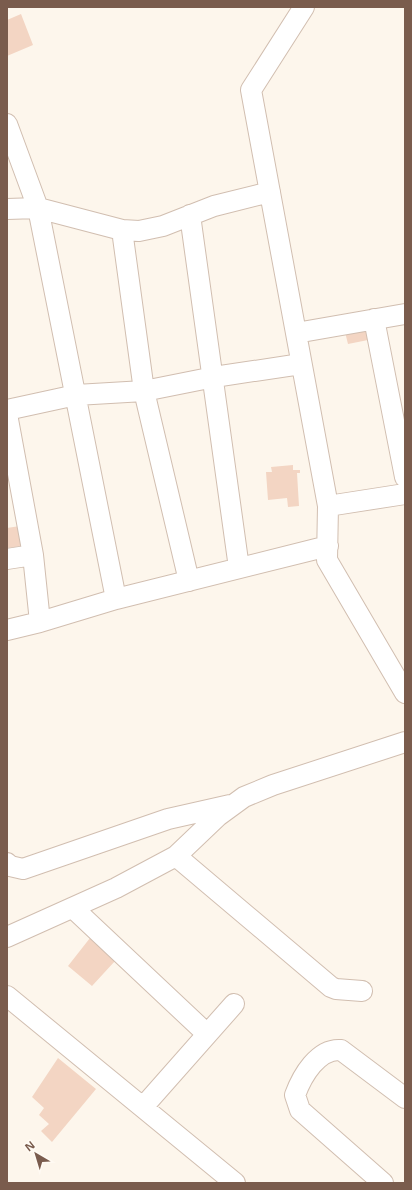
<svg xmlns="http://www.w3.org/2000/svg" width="412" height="1190" viewBox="0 0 412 1190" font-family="'Open Sans',sans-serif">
<rect width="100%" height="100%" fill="#fdf6ec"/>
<!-- building -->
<path fill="#f3d5c3" d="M 21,14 L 33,45 L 7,56 L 7,20 Z
M 369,323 L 373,339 L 348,344 L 344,328 Z
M 293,465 L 293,470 L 300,470 L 300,473 L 297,473 L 299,506 L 288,507 L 287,498 L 268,500 L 266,472 L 272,472 L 271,467 Z
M 20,526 L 22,546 L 7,548 L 7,528 Z
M 90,938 L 115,961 L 92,986 L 68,966 Z
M 58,1058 L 96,1089 L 52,1142 L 41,1131 L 49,1124 L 39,1115 L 44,1108 L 32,1097 Z"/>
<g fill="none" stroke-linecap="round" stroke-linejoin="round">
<defs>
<path id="street" d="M 304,7 L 251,90 L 328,506 L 327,560 L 405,693
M 7,124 L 38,208 L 116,599
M 7,209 L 38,208 L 122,230 L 139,231 L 163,226 L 214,206 L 270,192
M 190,215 L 239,568
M 122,230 L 144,391 L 189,581
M 374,319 L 405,477
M 296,333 L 405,314
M 7,410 L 76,395 L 144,391 L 214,377 L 301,364
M 7,414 L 33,555 L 40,622
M 328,506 L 405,494
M 7,559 L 33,555
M 7,630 L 40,622 L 116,599 L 328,546
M 176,856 L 331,987 L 336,989 L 362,991
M 7,863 L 10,866 L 23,869 L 168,819 L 230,805
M 73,908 L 207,1034
M 7,937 L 116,888 L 176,856 L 218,816 L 244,797 L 273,785 L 405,742
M 7,996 L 235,1183
M 143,1107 L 234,1004
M 383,1183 L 300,1110 L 295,1095 C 302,1076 318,1048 341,1050 L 405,1098"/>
</defs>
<!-- street casing -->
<use href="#street" stroke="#d1beb0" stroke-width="22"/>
<!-- street -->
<use href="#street" stroke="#fff" stroke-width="20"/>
</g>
<!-- border -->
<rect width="412" height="1190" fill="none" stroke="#7a5c4d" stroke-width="16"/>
<!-- north arrow -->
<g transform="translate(36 1154) rotate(322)" stroke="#fffaf3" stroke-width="3" paint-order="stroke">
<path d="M0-3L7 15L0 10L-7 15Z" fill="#7a5c4d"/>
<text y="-6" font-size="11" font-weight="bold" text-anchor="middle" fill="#7a5c4d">N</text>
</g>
</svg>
